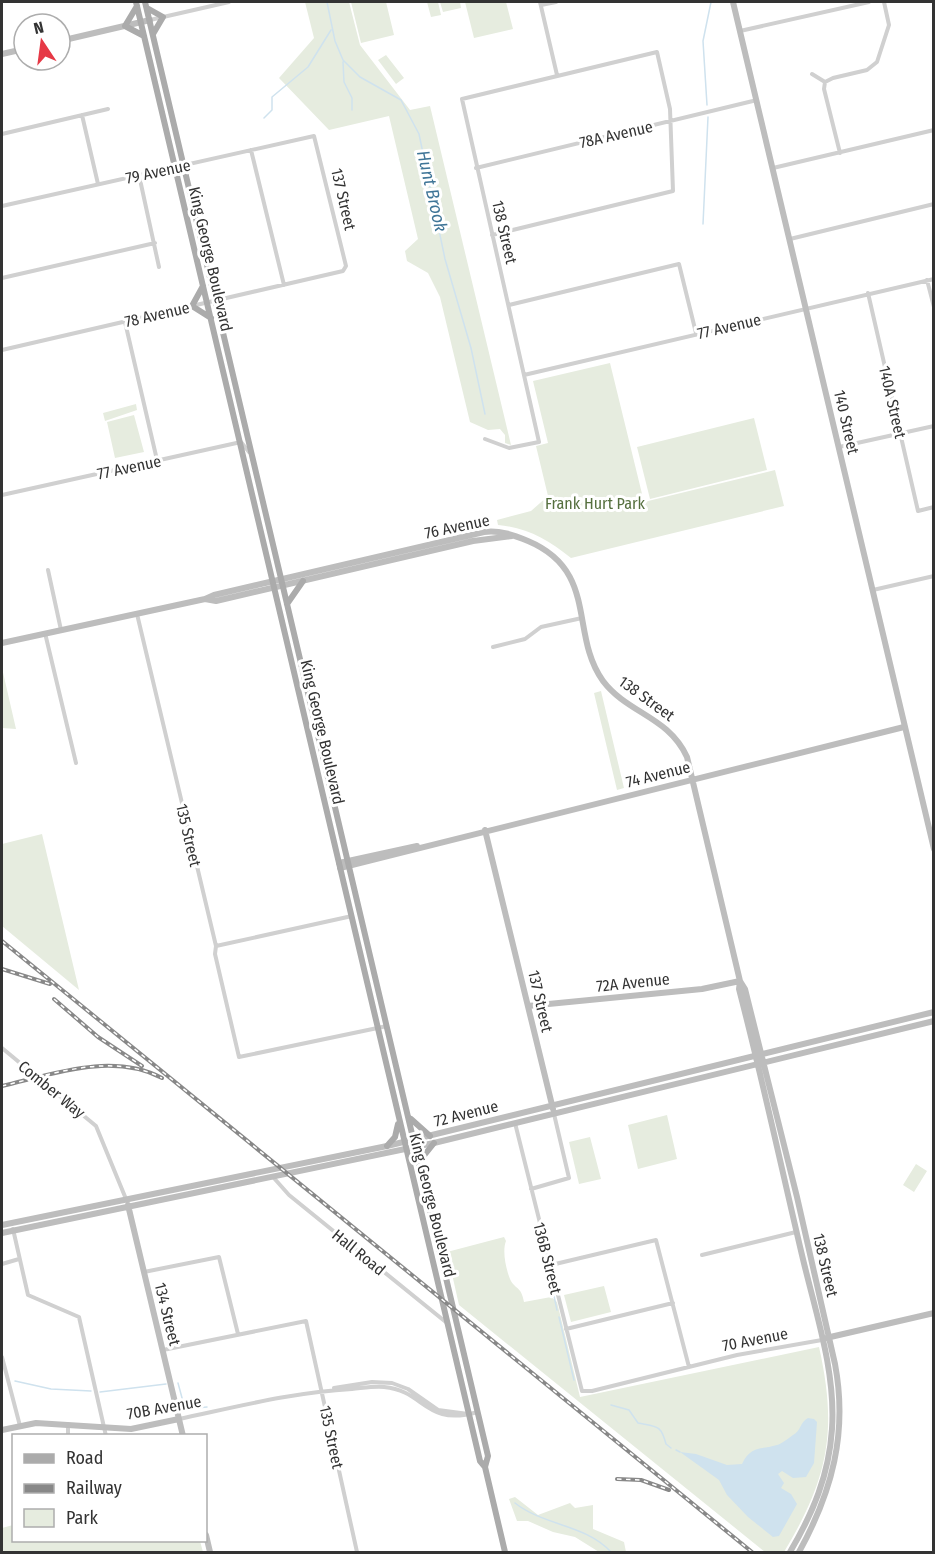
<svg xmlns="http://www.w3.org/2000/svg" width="935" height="1554" viewBox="0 0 935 1554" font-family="'Fira Sans Condensed',sans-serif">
<rect width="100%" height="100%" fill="#fff"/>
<!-- green -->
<path fill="#e6ecdf" d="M 305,2 L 349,2 L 360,45 L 410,110 L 430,106 L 511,445 L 505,443 L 505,435 L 500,429 L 488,430 L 470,422 L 440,297 L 428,273 L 407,261 L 405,251 L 418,239 L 389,116 L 329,130 L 279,78 L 314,38 Z
M 351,2 L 386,2 L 394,35 L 361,43 Z
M 427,2 L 438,2 L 441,15 L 431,17 Z
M 440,2 L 460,2 L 461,8 L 443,12 Z
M 465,2 L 506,2 L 513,29 L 474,38 Z
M 386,55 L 404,78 L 396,84 L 378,60 Z
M 610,363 L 644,502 L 775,470 L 784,506 L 571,558 C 547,539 528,528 498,525 L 497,520 L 531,511 L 548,496 L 536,446 L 548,443 L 533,381 Z
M 136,404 L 137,410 L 105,421 L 103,413 Z
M 134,415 L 144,452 L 115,458 L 107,422 Z
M 754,418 L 767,470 L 650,499 L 637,447 Z
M 2,668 L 16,729 L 2,728 Z
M 601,691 L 624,788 L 617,790 L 594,693 Z
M 42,834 L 79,990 L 2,926 L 2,844 Z
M 667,1115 L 677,1159 L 638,1169 L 628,1125 Z
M 590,1137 L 601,1179 L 579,1184 L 569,1142 Z
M 916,1164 L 927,1171 L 914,1192 L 903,1185 Z
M 504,1237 L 506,1241 C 502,1251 506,1269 510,1279 C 515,1290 521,1285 524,1302 L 551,1297 L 557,1302 L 580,1397 L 819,1347 C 838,1431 828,1479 784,1552 L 765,1552 L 459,1305 L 447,1252 Z
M 604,1286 L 611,1312 L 571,1322 L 564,1295 Z
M 515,1497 L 538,1515 L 570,1503 L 575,1508 L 593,1505 L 593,1529 L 624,1542 L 626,1552 L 599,1552 L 575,1537 L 553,1532 L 528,1521 L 517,1521 L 509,1499 Z
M 13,1525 L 14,1540 L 200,1541 L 203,1552 L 2,1552 L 2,1528 Z"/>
<!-- water -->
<path fill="#cfe2ee" d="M 808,1418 L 814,1419 L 817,1422 L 814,1463 L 806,1477 L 793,1478 L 782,1471 L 778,1474 L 784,1483 L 781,1488 L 791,1494 L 797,1504 L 779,1536 L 773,1537 L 748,1517 L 727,1495 L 719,1480 L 680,1452 L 696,1454 L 727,1465 L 742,1464 C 751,1445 761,1450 777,1445 C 781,1444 789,1438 793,1435 C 801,1431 800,1422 808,1418 Z"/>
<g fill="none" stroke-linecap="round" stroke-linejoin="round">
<!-- stream -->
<path stroke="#cfe2ee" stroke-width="1.5" d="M 327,2 L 335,41 L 343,60 L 360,77 L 401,100 L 419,134 L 445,259 L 471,348 L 485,414
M 343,62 L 344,82 L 352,98 L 352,110
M 707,105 L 703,41 L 711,2
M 264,118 L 272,110 L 272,97 L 308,67 L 331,30
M 703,224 L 708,117
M 549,1273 L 557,1310
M 559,1317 L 574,1380
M 15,1381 L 51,1389 L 91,1391
M 178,1383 L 185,1409 L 207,1407
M 100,1392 L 166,1384
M 611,1405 L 629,1410 L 638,1423 C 658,1427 661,1425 666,1444 L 671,1448
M 676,1450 L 680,1452
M 515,1503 C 544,1526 585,1524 611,1552"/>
<!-- street -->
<path stroke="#d0d0d0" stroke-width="4" d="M 540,2 L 557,75
M 541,5 L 556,2
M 150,20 L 229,2
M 740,31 L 869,2
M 812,74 L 825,82
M 82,115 L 98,184
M 2,134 L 108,109
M 251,150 L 284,285
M 840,153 L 824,89 L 825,82 L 833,78 L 867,70 L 877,62 L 889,25 L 884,2
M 476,168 L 757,100
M 773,168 L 934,130
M 139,175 L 159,267
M 2,206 L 314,136 L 346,266 L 343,271 L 2,350
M 790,239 L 934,204
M 2,278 L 155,243
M 927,280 L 934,307
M 868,293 L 918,511 L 934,507
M 509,305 L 679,264 L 696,333
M 125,322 L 157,460
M 524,375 L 934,279
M 485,439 L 509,448 L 539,442 L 462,99 L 657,52 L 670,109 L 673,191 L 492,235
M 839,447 L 934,426
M 2,495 L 241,442 L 249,452
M 48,570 L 61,630
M 873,590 L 934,576
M 137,614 L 216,946 L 215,954 L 239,1057 L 387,1026
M 45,633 L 76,763
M 493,647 L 525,639 L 541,627 L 582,618
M 216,946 L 352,916
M 2,1048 L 96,1126 L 126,1199
M 515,1123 L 582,1391 L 592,1391 L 737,1355 L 822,1340
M 273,1177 L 289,1195 L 447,1323
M 531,1189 L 569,1178 L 554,1114
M 13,1229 L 28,1295 L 79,1317 L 106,1436
M 702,1255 L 796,1232
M 2,1264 L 19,1259
M 551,1265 L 656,1240 L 689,1367
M 144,1272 L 219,1257 L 238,1334
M 566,1329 L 673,1303
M 163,1350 L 306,1321 L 357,1552
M 2,1357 L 20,1426
M 334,1388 L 372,1382 L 392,1383 L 408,1389 L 438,1410 L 468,1414
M 179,1419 C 236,1407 294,1392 352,1389 C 363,1388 374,1386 384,1387 C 426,1391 424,1427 478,1412
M 68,1424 L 68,1436"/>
<!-- secondary -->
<path stroke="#bdbdbd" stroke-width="6" d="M 733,2 L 934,849
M 60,41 L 150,20
M 2,54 L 24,49
M 205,599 L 216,601 L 473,541 L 512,536
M 2,643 L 205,599 L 214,595 L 484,532 C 500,530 513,535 528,541 C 599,571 569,634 603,681 C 628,714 668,716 687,757 L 740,981 L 745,989 L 797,1197 L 835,1364 C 848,1433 832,1492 799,1552
M 485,830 L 553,1109
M 339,863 L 417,846
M 340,868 L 904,727
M 740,981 L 739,989 C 762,1077 781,1166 802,1255 C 815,1311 836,1371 832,1429 C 829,1475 813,1513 790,1552
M 528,1006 L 702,989 L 740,981
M 128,1205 L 183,1436
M 2,1225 L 387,1146 L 934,1012
M 2,1233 L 434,1143 L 934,1021
M 826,1338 L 934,1313
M 2,1430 L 36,1423 L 131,1429 L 179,1419
M 206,1535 L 210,1552"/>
<!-- primary -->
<path stroke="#ababab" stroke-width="6" d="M 136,2 L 480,1461 L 485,1467 L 505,1552
M 145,2 L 488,1456 L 485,1467
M 137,6 L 125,26 L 144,36
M 147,8 L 163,17 L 153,34
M 203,286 L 192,306 L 211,318
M 287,604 L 303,581
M 411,1119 L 430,1136
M 387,1146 L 395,1137 L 398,1124
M 422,1162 L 422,1158 L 434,1143"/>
<defs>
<path id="rail" d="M 2,941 L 752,1552
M 2,969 L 50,984
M 54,999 L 98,1037 L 142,1066
M 2,1086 C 53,1074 112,1052 162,1078
M 617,1479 L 641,1480 L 669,1490"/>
</defs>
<!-- rail casing -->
<use href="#rail" stroke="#888" stroke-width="4"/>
<!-- rail -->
<use href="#rail" stroke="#fff" stroke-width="1.5" stroke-dasharray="4.5" stroke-linecap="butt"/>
</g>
<g text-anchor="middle" stroke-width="6" stroke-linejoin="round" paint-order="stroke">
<!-- street labels -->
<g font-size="16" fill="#333" stroke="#fff">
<text transform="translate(616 134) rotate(-13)" y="6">78A Avenue</text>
<text transform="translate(158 171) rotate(-12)" y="6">79 Avenue</text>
<text transform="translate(344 199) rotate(77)" y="6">137 Street</text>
<text transform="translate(505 232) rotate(77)" y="6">138 Street</text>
<text transform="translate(211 259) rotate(77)" y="6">King George Boulevard</text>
<text transform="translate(157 314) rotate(-13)" y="6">78 Avenue</text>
<text transform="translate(729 326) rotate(-13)" y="6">77 Avenue</text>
<text transform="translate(893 402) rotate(77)" y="6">140A Street</text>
<text transform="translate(847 422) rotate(77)" y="6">140 Street</text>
<text transform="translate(129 467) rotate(-12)" y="6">77 Avenue</text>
<text transform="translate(457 526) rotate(-12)" y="6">76 Avenue</text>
<text transform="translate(647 698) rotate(36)" y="6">138 Street</text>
<text transform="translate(323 732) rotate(77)" y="6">King George Boulevard</text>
<text transform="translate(658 774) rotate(-14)" y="6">74 Avenue</text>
<text transform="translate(189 835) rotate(77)" y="6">135 Street</text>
<text transform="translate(633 982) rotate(-6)" y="6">72A Avenue</text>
<text transform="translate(541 1001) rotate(77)" y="6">137 Street</text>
<text transform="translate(52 1089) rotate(39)" y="6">Comber Way</text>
<text transform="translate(466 1113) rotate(-14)" y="6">72 Avenue</text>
<text transform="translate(433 1205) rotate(76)" y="6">King George Boulevard</text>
<text transform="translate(359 1252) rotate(39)" y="6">Hall Road</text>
<text transform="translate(548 1258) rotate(76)" y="6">136B Street</text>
<text transform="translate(826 1265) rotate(77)" y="6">138 Street</text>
<text transform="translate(168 1314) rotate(76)" y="6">134 Street</text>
<text transform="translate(755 1339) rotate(-11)" y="6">70 Avenue</text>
<text transform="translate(164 1407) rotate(-10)" y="6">70B Avenue</text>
<text transform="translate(332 1437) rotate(78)" y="6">135 Street</text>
</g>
<!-- park labels -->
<g font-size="16" fill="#56703f" stroke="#fff">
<text x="595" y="509">Frank Hurt Park</text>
</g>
<!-- water labels -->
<g font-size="18" font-style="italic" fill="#3f7597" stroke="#fff">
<text transform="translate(432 191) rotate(77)" y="6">Hunt Brook</text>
</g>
</g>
<!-- border -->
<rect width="935" height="1554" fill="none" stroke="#333333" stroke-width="6"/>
<!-- legend -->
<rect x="12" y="1434" width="195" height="108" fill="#ffffff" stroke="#adadad" stroke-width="1.5"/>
<rect x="24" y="1454" width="30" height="9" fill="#ababab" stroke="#adadad" stroke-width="1.5"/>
<text x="66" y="1464" font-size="18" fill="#333333">Road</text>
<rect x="24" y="1484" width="30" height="9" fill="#888888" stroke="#adadad" stroke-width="1.5"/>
<text x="66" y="1494" font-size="18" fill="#333333">Railway</text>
<rect x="24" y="1509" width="30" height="18" fill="#e6ecdf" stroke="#adadad" stroke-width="1.5"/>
<text x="66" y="1524" font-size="18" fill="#333333">Park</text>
<!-- north arrow -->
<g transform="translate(42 42) rotate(347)"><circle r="28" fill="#ffffff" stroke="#adadad" stroke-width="1.5"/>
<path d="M0-4.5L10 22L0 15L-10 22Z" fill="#e63946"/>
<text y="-9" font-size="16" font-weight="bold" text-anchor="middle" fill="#333333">N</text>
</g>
</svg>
